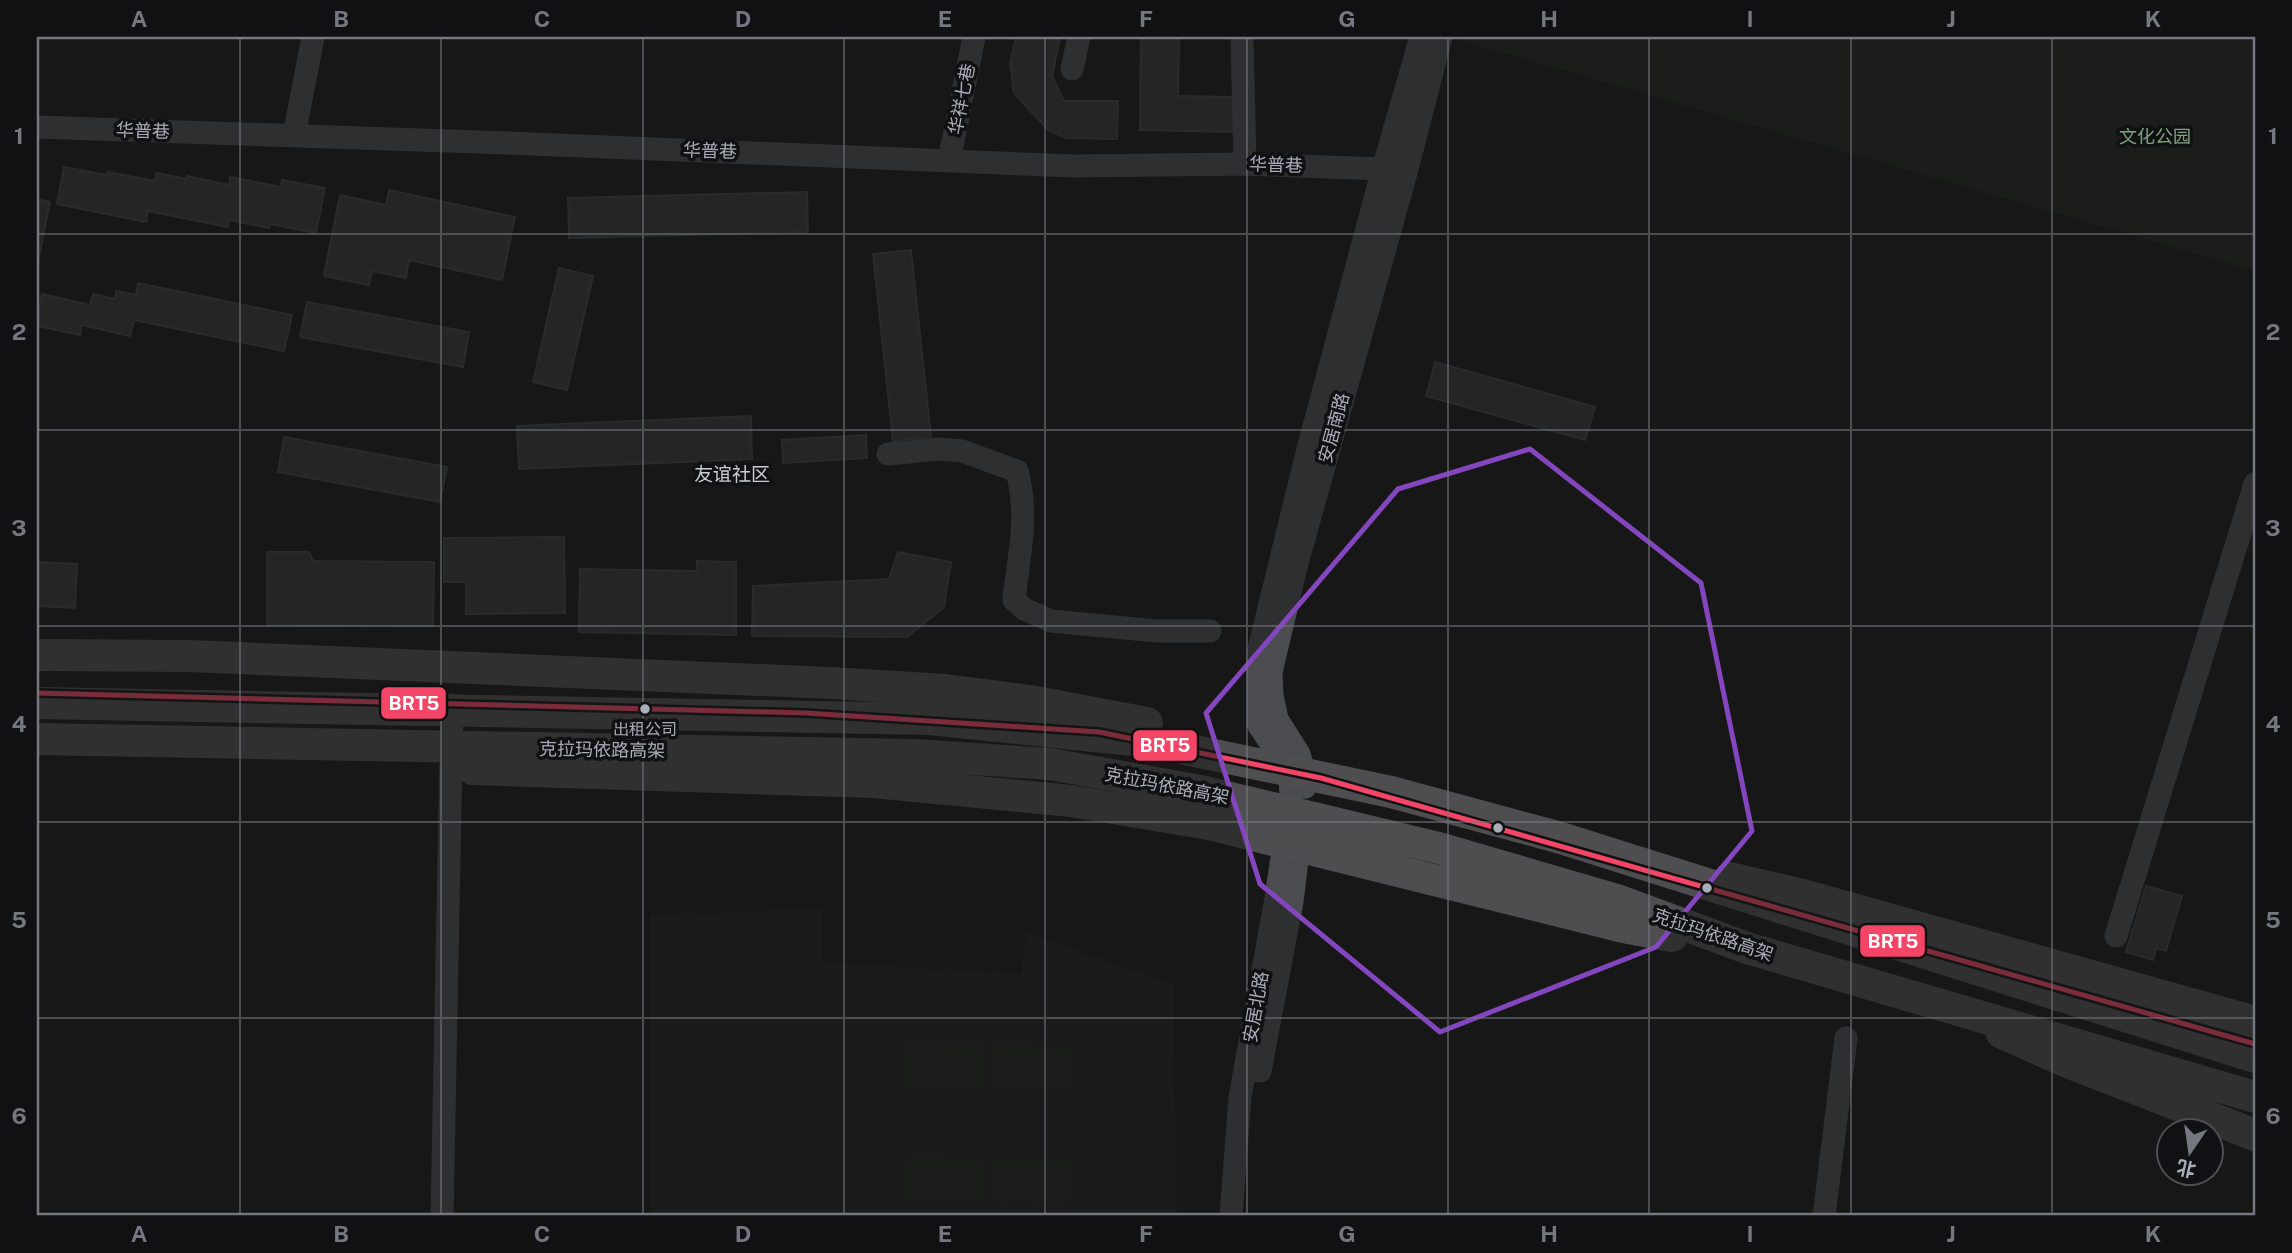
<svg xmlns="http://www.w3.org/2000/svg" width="2292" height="1253" viewBox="0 0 2292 1253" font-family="'Public Sans','Noto Sans SC',sans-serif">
<rect width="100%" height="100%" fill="#171717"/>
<!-- built -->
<path fill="#212123" d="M 821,909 L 821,962 L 1021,974 L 1026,933 L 1173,984 L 1177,1216 L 651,1216 L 650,915 Z"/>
<!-- green -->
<path fill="#1d241e" d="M 1460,37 L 2255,37 L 2255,271 L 1459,40 Z
M 907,1044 L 985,1046 L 984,1089 L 906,1087 Z
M 993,1045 L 1071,1047 L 1070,1090 L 992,1088 Z
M 906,1157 L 984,1159 L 983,1201 L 905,1200 Z
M 993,1159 L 1071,1161 L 1070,1203 L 992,1201 Z"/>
<!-- building -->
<path fill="#353536" stroke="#3f4043" stroke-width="2" d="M 1016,37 L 1060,37 L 1052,76 L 1064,101 L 1118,101 L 1117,139 L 1066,138 L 1048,130 L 1014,93 L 1010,63 Z
M 1141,37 L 1179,37 L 1178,96 L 1236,97 L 1235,132 L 1140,130 Z
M 64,167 L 107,175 L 108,172 L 155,181 L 156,173 L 187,179 L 187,176 L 229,185 L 230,177 L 281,187 L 282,180 L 325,188 L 316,233 L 270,224 L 269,228 L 229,220 L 228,227 L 148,211 L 146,222 L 57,204 Z
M 389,190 L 515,217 L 502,280 L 409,260 L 406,278 L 372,271 L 369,285 L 324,276 L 340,195 L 386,205 Z
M 807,192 L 808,232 L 569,238 L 568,198 Z
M 37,199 L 50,202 L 37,267 Z
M 911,250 L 931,437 L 893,441 L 873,254 Z
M 559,268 L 593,276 L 567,390 L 533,382 Z
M 138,283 L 292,315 L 284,351 L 134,320 L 130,336 L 82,325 L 80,335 L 37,326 L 42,294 L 90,305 L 93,294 L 115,299 L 116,291 L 136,295 Z
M 307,302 L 469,332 L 463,367 L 300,337 Z
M 1435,362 L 1595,407 L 1585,440 L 1426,396 Z
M 751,416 L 752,459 L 519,469 L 517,426 Z
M 866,435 L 867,458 L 783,463 L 782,440 Z
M 284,437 L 447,467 L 440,502 L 278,472 Z
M 564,537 L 565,613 L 466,614 L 466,582 L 444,582 L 444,538 Z
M 267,552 L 309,552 L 313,561 L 434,562 L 433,626 L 267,625 Z
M 898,552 L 951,562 L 944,607 L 907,637 L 752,636 L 753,586 L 889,579 Z
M 697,561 L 736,562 L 736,635 L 579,632 L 580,569 L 697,571 Z
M 37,562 L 77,564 L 75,608 L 37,606 Z
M 2146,886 L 2182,896 L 2166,951 L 2156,948 L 2153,960 L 2126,952 Z"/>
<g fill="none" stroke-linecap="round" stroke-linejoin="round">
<!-- minor -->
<path stroke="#4b4c50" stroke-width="23" d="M 1242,37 L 1245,164
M 1072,69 L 1079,37
M 37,127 L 508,143 L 1074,166 L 1245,164 L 1383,169 L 1406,173
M 294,136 L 313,37
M 949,161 L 974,37
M 888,454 L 939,449 L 962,451 L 1017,471 C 1029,517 1019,553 1014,600 L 1024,609 L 1051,621 L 1157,631 L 1210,631
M 1305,787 L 1305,775 L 1299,754 L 1277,719 L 1272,695 L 1271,672 L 1296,567 L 1406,173 L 1441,37
M 2116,936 L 2255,484
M 1260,1071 L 1292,902 L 1300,835
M 442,1216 L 452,705
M 1231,1216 L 1240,1097 L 1275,904 L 1291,799 L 1290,772 L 1258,724 L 1258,653 L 1308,449 L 1383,169 L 1421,37
M 1824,1216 L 1846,1038"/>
<!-- highway -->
<path stroke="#4e4e51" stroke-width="32" d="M 1730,878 L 1799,894 L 2255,1022
M 2002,1033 L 2065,1061 L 2255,1135"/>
<!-- highway-bridge -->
<path stroke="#4e4e51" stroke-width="32" d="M 37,655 L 188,656 L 831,683 L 945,690 L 1030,701 L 1147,723
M 37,703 L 930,719 L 1152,742 L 1391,792 L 1561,838 L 2255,1057
M 37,739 L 914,755 L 1050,764 L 1201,791 L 1439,848 L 1617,900 L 1747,948 L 2255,1097
M 473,769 L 874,782 L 1071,801 L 1209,824 L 1623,927 L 1672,936"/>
<defs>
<path id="bus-1" d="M 37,693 L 806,713 L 1099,732 L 1321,778 L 2255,1044"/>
</defs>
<!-- bus-1 casing -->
<use href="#bus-1" stroke="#111113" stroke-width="10"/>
<!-- bus-1 -->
<use href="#bus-1" stroke="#f34667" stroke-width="5"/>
</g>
<!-- marked area -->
<path d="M0 0H2292V1253H0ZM 1530,449 L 1701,583 L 1752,831 L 1656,947 L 1440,1032 L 1260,884 L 1206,713 L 1398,489 Z" fill="#171717" fill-opacity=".55" fill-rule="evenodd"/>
<path fill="none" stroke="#8446be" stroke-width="5" stroke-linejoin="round" d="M 1530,449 L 1701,583 L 1752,831 L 1656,947 L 1440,1032 L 1260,884 L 1206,713 L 1398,489 Z"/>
<!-- grid -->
<path fill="none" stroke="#757880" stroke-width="2" stroke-opacity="0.55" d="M 240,37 L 240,1216M 441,37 L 441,1216M 643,37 L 643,1216M 844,37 L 844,1216M 1045,37 L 1045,1216M 1247,37 L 1247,1216M 1448,37 L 1448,1216M 1649,37 L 1649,1216M 1851,37 L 1851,1216M 2052,37 L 2052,1216M 37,234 L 2255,234M 37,430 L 2255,430M 37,626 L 2255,626M 37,822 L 2255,822M 37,1018 L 2255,1018"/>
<!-- markers -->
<g fill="#a8adb8" stroke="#111113" stroke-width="2.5">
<circle cx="645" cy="709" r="6"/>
<circle cx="1498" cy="828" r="6"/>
<circle cx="1707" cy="888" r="6"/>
</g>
<g text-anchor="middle" stroke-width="7" stroke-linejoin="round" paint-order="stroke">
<!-- bus labels -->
<g font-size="16" fill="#a8adb8" stroke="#111113">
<text x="645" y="735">出租公司</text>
</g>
<!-- street labels -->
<g font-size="18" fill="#a8adb8" stroke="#111113">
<text transform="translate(962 99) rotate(-79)" y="6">华祥七巷</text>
<text transform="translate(143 131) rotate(2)" y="6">华普巷</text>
<text transform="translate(710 151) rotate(2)" y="6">华普巷</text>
<text transform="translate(1276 165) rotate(2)" y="6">华普巷</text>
<text transform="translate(1334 428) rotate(-75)" y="6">安居南路</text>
<text transform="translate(602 750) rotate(1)" y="6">克拉玛依路高架</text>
<text transform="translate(1167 786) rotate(11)" y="6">克拉玛依路高架</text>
<text transform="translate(1713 935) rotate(19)" y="6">克拉玛依路高架</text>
<text transform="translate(1256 1007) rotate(-80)" y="6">安居北路</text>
</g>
<!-- park labels -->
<g font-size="18" fill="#7fa381" stroke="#111113">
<text x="2155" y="143">文化公园</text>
</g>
<!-- neighbourhood labels -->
<g font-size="19" fill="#c9ccd4" stroke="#111113">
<text x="732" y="481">友谊社区</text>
</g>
</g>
<g stroke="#111113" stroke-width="2.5">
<rect x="380" y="686" width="67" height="34" rx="7" fill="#f34667"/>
<rect x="1132" y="729" width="66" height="33" rx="7" fill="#f34667"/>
<rect x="1859" y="924" width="67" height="34" rx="7" fill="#f34667"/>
</g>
<g font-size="19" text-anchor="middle" font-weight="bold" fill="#fff">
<text x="414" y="710">BRT5</text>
<text x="1165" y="752">BRT5</text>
<text x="1893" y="948">BRT5</text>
</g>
<!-- border -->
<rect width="2292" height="1253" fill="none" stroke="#111113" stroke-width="77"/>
<!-- north arrow -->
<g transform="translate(2190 1152) rotate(193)"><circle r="33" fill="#111113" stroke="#4d4f55" stroke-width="2"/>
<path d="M0-5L12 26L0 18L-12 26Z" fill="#757880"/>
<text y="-10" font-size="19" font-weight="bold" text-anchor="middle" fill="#a8adb8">北</text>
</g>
<rect x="38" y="38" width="2216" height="1176" fill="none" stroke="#757880" stroke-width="2.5"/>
<g font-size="23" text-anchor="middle" font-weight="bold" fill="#757880">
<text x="139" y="27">A</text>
<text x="341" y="27">B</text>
<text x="542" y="27">C</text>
<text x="743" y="27">D</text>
<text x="945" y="27">E</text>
<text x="1146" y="27">F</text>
<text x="1347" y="27">G</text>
<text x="1549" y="27">H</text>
<text x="1750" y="27">I</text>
<text x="1951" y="27">J</text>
<text x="2153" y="27">K</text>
<text x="19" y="144">1</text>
<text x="2273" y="144">1</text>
<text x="19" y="340">2</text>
<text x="2273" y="340">2</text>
<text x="19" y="536">3</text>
<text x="2273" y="536">3</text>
<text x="19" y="732">4</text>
<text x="2273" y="732">4</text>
<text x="19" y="928">5</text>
<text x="2273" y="928">5</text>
<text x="19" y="1124">6</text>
<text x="2273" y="1124">6</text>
<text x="139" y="1242">A</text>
<text x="341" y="1242">B</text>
<text x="542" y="1242">C</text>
<text x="743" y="1242">D</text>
<text x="945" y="1242">E</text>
<text x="1146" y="1242">F</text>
<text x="1347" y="1242">G</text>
<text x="1549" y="1242">H</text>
<text x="1750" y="1242">I</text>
<text x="1951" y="1242">J</text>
<text x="2153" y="1242">K</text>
</g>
</svg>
